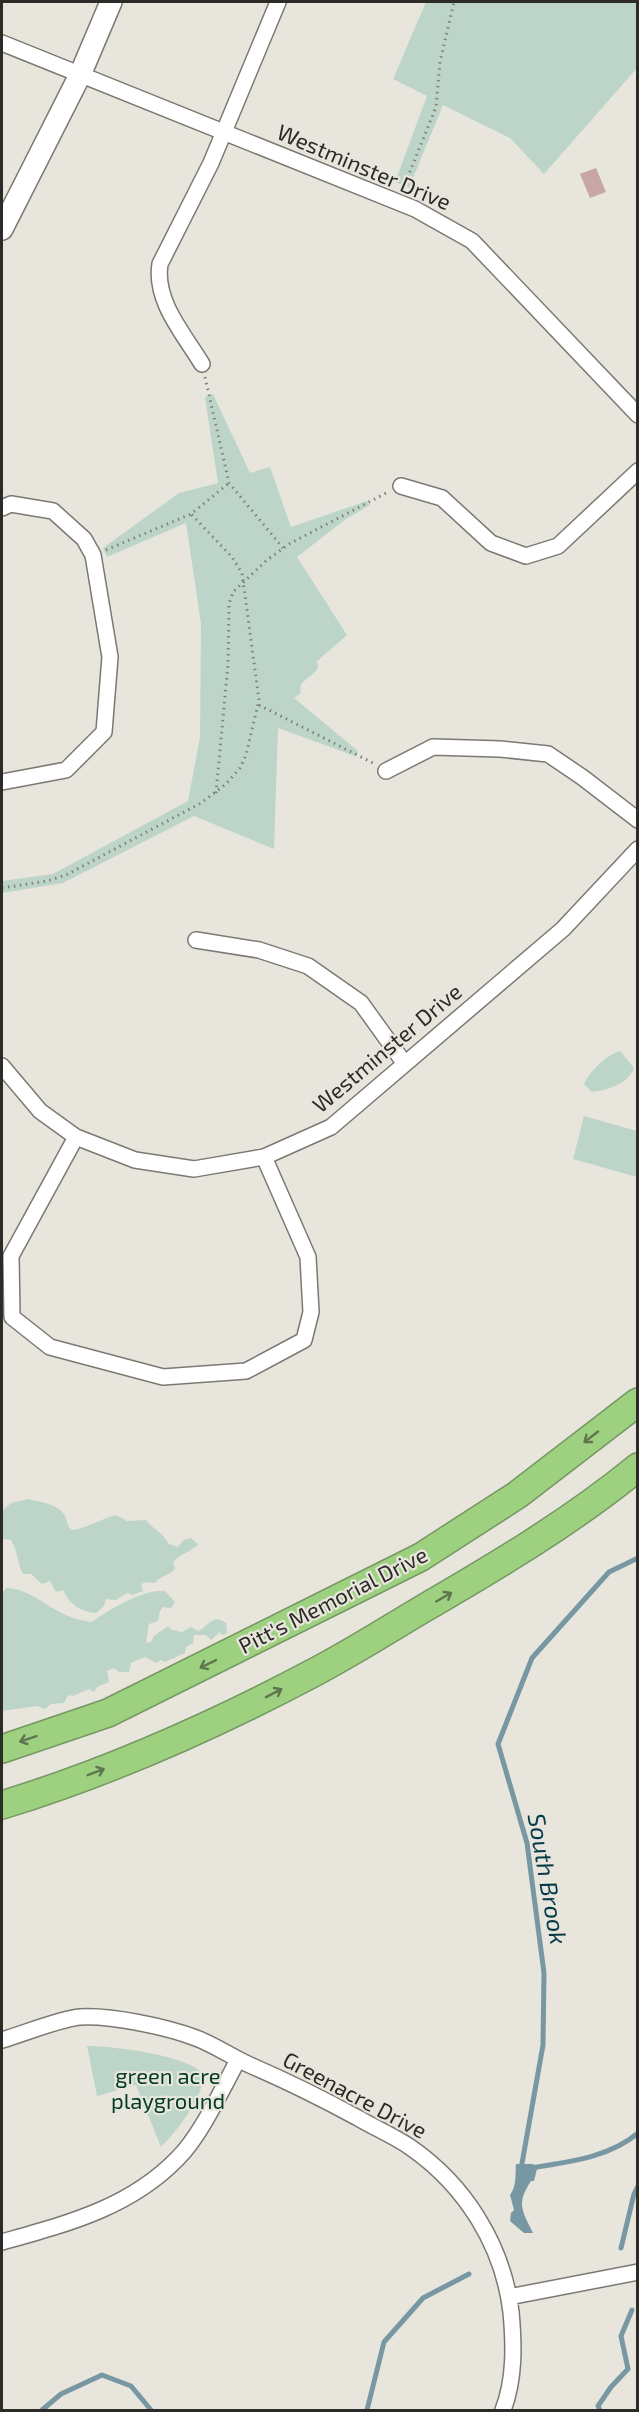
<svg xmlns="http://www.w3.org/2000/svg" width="639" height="2412" viewBox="0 0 639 2412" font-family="'Exo 2',sans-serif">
<rect width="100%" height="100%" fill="#e7e5dc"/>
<!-- green -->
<path fill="#bdd5c8" d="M 426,2 L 637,2 L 637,68 L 544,174 L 510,138 L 443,105 L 409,188 L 395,182 L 427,96 L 393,79 Z
M 213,394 L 250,473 L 270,467 L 291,527 L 367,501 L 370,505 L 346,519 L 297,557 L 347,635 L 316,662 L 318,664 L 317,670 L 301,684 L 300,694 L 294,698 L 358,751 L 355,756 L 278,728 L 274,849 L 194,816 L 63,883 L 2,893 L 2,881 L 53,874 L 188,801 L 200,737 L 201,624 L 186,523 L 107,557 L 103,548 L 179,493 L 218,483 L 205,397 Z
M 620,1051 L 634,1068 C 628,1084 608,1090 592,1092 L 584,1084 C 590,1071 606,1055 620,1051 Z
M 584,1116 L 637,1131 L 637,1177 L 573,1159 Z
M 28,1499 C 40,1502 59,1504 65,1516 C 68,1522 66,1525 72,1530 C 88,1528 100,1519 116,1515 L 127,1521 L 146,1520 C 154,1530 163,1533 169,1544 L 178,1547 L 184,1540 L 191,1538 L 198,1544 C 190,1553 181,1553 173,1562 L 175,1569 C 169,1575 159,1577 155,1583 L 146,1582 L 141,1584 L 143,1591 L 132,1595 L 127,1593 L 116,1600 L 106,1599 L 104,1606 L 96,1613 C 81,1612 69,1604 63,1590 L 56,1592 L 50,1581 L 42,1584 L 31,1574 L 23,1574 C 17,1563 18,1551 11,1540 L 2,1539 L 2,1511 L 11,1503 Z
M 6,1588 C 29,1588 48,1608 68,1616 C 75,1619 84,1621 92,1622 C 109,1610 143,1589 165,1591 L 175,1602 L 171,1608 L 163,1607 L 160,1611 L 158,1621 L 149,1624 L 146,1643 L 151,1642 L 154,1636 L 168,1626 L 172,1630 L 182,1632 L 191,1627 L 198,1631 C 208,1627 212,1613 226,1623 L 227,1633 L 222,1635 L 220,1632 L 211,1640 L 206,1635 L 194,1635 L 193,1643 L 186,1647 L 185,1653 L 165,1662 L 161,1660 L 156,1663 L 145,1657 L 131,1663 L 129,1672 L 119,1672 L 114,1668 L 107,1671 L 109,1682 L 97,1687 L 94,1692 L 89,1689 L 73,1696 L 68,1695 L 64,1703 L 51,1704 L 45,1709 L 37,1706 L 2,1711 L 2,1594 Z
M 87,2046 C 112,2046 188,2055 203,2074 C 205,2096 176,2132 161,2147 L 136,2085 L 97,2096 Z"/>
<!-- water -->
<path fill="#7798a3" d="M 516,2164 L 533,2164 L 537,2169 L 534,2181 L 531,2181 C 516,2204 522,2210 533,2233 L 524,2233 L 510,2221 L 511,2213 L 514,2210 L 510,2195 C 517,2185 515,2176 516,2164 Z"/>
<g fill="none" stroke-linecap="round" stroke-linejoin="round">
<!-- stream -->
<path stroke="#7798a3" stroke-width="5" d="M 530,2168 C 566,2162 609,2158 638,2133
M 521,2169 L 543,2045 L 544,1973 L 527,1843 L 498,1744 L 532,1658 L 609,1572 L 638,1558
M 621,2248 L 634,2194 L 638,2186
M 42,2410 L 61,2394 L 102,2375 L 131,2386 L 151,2410
M 367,2410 L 384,2342 L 423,2298 L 469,2274
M 600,2410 L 598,2406 L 611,2387 L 628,2369 L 621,2336 L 632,2310"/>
</g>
<!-- building -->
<path fill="#c8a6a3" d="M 596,168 L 606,192 L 590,198 L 580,174 Z"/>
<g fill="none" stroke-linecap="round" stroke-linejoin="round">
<defs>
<path id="minor" d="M 2,43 L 415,209 L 472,241 L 638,415
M 202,364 C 184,334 154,301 160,264 L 211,163 L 278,2
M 401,486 L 442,498 L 491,543 L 526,556 L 558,546 L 638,471
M 2,508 L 11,504 L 53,511 L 84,539 L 93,555 L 110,657 L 104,732 L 66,770 L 2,782
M 386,771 L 433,747 L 500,749 L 548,754 L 582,777 L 638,820
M 196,940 L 259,950 L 308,966 L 361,1003 L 405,1064
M 2,1066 L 40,1111 L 76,1137 L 135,1160 L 194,1169 L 264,1157 L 331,1127 L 563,929 L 638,849
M 76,1137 L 11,1256 L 12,1317 L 50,1347 L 163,1377 L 246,1371 L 304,1340 L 311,1312 L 308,1257 L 264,1157
M 2,2040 C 23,2034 59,2019 80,2017 C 111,2015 167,2027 196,2038 C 215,2045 233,2058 252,2066 C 289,2082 323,2099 358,2118 C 375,2128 394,2136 410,2147 C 465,2185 503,2245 511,2312 C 514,2344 515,2379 503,2410
M 2,2242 C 66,2224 130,2208 178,2158 C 201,2135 222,2089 238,2060
M 509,2297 L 638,2272"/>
<path id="secondary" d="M 2,229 L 80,75 L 111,2"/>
<path id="motorway" d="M 2,1749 L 108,1713 L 421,1557 L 517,1495 L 638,1402
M 2,1805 C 110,1772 215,1725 315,1672 C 351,1653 386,1631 421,1610 C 495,1567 571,1522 638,1467"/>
</defs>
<!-- minor casing -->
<use href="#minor" stroke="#7b7971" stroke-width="18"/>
<!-- secondary casing -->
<use href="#secondary" stroke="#7b7971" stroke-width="24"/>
<!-- motorway casing -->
<use href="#motorway" stroke="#759761" stroke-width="30"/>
<!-- path -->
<path stroke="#82817a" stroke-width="3" stroke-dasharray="1.5 4.5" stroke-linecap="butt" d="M 403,189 L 436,107 L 440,62 L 454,2
M 205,377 L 229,483 L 283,548
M 106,550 L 191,514 L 229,483
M 259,705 L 375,764
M 216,793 L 228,664 L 229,604 L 233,592 L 267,560 L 289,544 L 388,492
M 2,888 L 47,881 L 66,875 L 201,803 L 226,784 L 240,768 L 246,755 L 259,700 L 242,573 L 232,557 L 191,514"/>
<!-- minor -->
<use href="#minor" stroke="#fff" stroke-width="15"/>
<!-- secondary -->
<use href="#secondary" stroke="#fff" stroke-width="21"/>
<!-- motorway -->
<use href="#motorway" stroke="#9dd180" stroke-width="27"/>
</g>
<!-- one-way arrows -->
<defs><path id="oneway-shaft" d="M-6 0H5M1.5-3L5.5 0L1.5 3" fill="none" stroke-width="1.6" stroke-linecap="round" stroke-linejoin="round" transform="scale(1.5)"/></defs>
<g stroke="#5f764f">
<use href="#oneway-shaft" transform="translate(591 1437) rotate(142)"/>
<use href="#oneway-shaft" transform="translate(444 1597) rotate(-30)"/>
<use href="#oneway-shaft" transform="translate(208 1664) rotate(154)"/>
<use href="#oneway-shaft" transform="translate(274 1693) rotate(-27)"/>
<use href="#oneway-shaft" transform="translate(28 1739) rotate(161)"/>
<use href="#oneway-shaft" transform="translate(96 1772) rotate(-21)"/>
</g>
<g text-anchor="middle" stroke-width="4.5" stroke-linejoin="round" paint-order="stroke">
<!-- street labels -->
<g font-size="22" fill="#2c2b27" stroke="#e7e5dc">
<text transform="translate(364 167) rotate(23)" y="8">Westminster Drive</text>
<text transform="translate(387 1048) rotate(-40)" y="8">Westminster Drive</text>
<text transform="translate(333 1600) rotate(-27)" y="8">Pitt's Memorial Drive</text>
<text transform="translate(355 2095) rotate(28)" y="8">Greenacre Drive</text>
</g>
<!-- park labels -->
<g font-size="22" fill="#003c25" stroke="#e7e5dc">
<text x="168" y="2084">green acre<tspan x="168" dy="25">playground</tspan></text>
</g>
<!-- water labels -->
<g font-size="24" font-style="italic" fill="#053a48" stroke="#e7e5dc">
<text transform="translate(547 1879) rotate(80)" y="8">South Brook</text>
</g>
</g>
<!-- border -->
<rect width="639" height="2412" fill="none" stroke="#2c2b27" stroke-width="6"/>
</svg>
